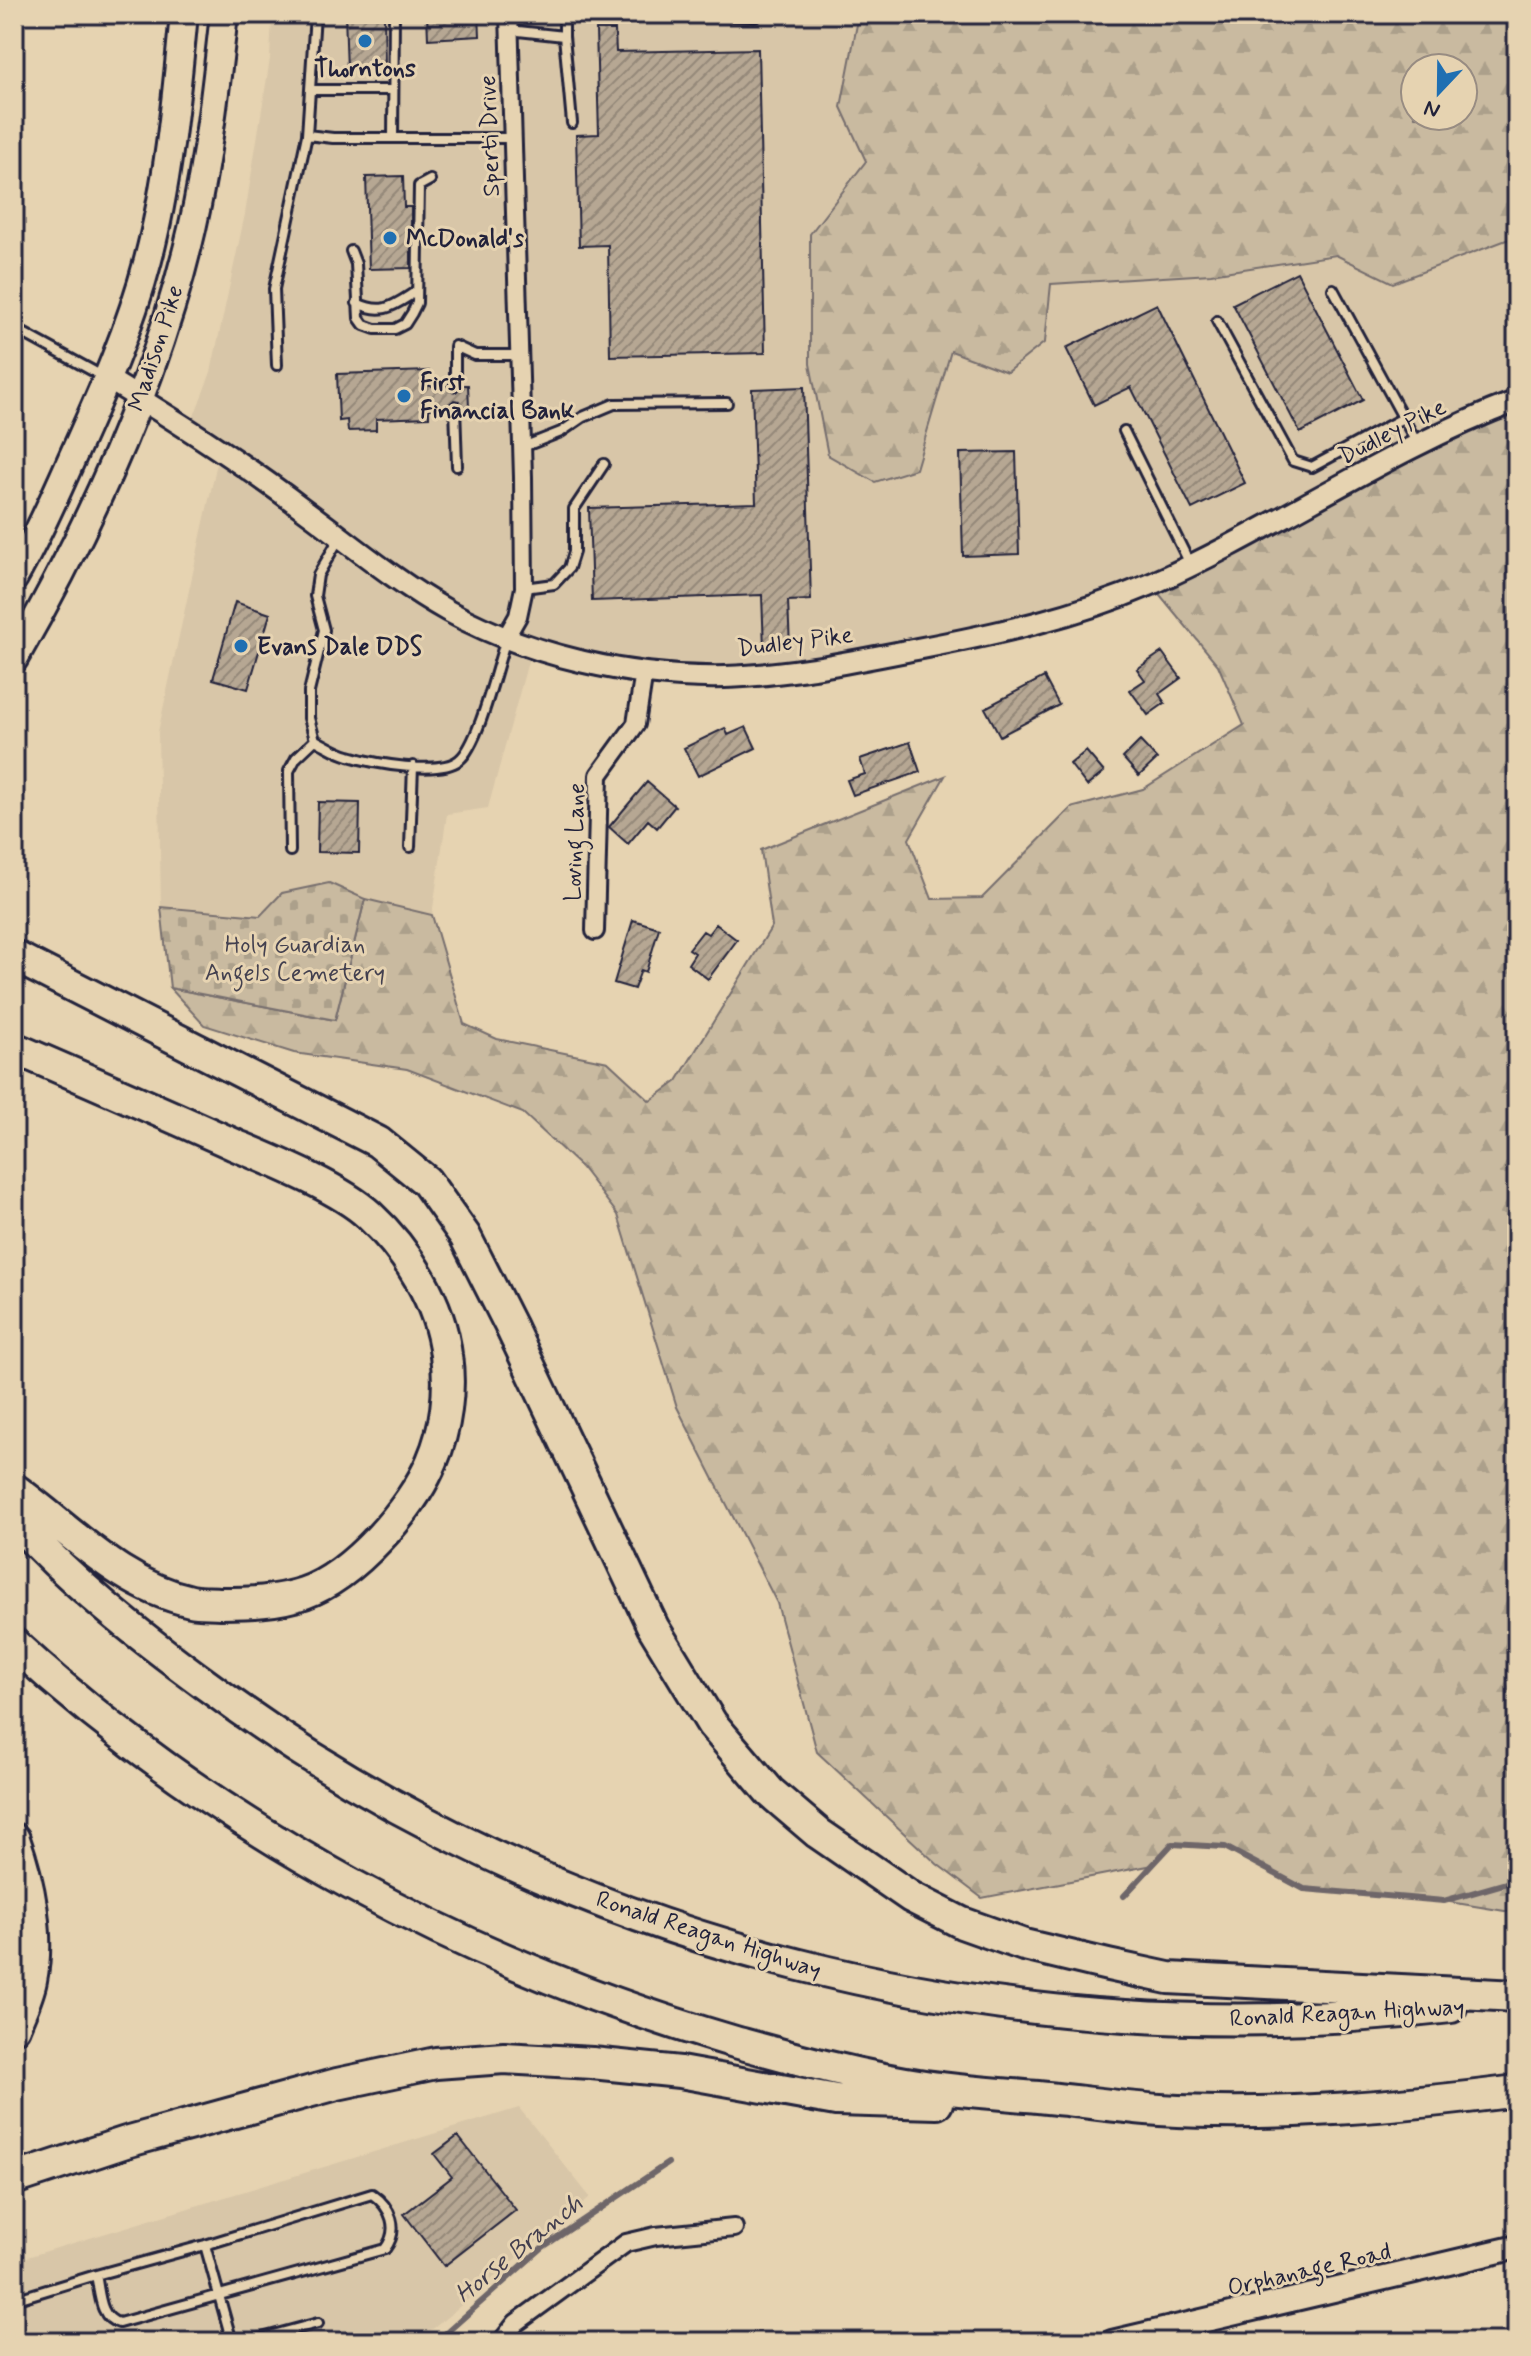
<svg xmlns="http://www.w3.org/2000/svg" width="1531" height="2356" viewBox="0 0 1531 2356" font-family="Mynerve,sans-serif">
<defs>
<pattern id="forest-firs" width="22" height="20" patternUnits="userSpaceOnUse" patternTransform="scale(2)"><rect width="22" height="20" fill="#c9baa0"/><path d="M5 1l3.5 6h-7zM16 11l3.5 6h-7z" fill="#aca08b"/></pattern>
<pattern id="cemetery-stones" width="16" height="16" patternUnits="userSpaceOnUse" patternTransform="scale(2)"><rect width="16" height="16" fill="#c9baa0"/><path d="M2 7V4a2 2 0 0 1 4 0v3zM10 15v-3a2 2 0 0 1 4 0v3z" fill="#aca08b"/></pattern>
<pattern id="building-hatch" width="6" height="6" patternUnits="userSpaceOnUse" patternTransform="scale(2)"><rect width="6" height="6" fill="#b6a793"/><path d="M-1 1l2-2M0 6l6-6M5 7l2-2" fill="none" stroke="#948879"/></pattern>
</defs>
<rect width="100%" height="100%" fill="#e6d3b1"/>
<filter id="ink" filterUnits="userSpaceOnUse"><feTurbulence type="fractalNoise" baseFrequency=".0125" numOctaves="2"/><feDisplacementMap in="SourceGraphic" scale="16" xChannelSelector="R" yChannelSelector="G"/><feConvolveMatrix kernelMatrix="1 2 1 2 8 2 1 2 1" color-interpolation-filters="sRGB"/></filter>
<g filter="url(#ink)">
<!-- built -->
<path fill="#d8c6a8" d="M 272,14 L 859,14 L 841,107 L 866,160 L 810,234 L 916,469 L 951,350 L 1007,371 L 1050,284 L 1211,274 L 1336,255 L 1393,283 L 1517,236 L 1517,401 L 1094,607 L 723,677 L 532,647 L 488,808 L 447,814 L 432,915 L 365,899 L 329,883 L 282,893 L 260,916 L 161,907 L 158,732 L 220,449 L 189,429 L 211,372 L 245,214 L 270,59 Z
M 519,2108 L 590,2197 L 434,2328 L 410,2342 L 14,2342 L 14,2261 Z"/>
<!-- forest -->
<path fill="url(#forest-firs)" stroke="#766e6e" stroke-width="2" fill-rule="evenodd" d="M 859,14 L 1517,14 L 1517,236 L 1393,283 L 1336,255 L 1211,274 L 1051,284 L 1045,342 L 1007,372 L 951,351 L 916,469 L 875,482 L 828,455 L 810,364 L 810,234 L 866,161 L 841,107 ZM 1415,68 L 1463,68 L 1463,116 L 1415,116 Z
M 1517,401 L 1517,1913 L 1444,1901 L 1304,1889 L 1225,1847 L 1173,1844 L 1153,1865 L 982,1898 L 937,1864 L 817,1752 L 777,1603 L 677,1407 L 618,1215 L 581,1167 L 523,1113 L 407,1069 L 294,1053 L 204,1025 L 170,988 L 335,1020 L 365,899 L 432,915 L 464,1024 L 497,1039 L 608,1062 L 650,1101 L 677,1081 L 772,926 L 761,850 L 945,776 L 909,839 L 932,899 L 982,898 L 1071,808 L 1143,789 L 1244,725 L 1218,665 L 1151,584 Z"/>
<!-- cemetery -->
<path fill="url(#cemetery-stones)" stroke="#766e6e" stroke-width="2" d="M 329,883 L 365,899 L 335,1020 L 170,988 L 161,907 L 260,916 L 282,893 Z"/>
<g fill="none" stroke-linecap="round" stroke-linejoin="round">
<!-- stream -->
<path stroke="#6e6669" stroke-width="6" d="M 1124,1896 L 1172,1844 L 1225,1847 L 1304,1889 L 1444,1901 L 1517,1880
M 436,2342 L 543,2247 L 668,2163"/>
</g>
<!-- building -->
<path fill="url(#building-hatch)" stroke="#22223b" stroke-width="2" d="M 345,14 L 384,14 L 385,69 L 347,70 Z
M 427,14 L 479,14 L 480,36 L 428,39 Z
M 596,30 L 615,30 L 616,52 L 758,49 L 765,353 L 610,356 L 608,245 L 579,246 L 576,135 L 599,134 Z
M 403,176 L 404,207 L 411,207 L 411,268 L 369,269 L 366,177 Z
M 1297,272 L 1363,400 L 1300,433 L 1233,304 Z
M 1157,304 L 1245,483 L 1192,509 L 1131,387 L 1094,405 L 1066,348 Z
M 429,371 L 429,386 L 448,386 L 451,391 L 456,392 L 462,385 L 468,385 L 469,407 L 462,407 L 459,401 L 454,400 L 448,408 L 429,409 L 429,417 L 376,419 L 376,430 L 348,431 L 347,420 L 339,421 L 337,374 Z
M 804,387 L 811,600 L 788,601 L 790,647 L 764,648 L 762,595 L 592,601 L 589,508 L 756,503 L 752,389 Z
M 1016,452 L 1019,554 L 963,556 L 960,453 Z
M 235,602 L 270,614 L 248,689 L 213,679 Z
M 1162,652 L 1181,678 L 1159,694 L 1165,703 L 1148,715 L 1130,690 L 1145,680 L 1137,669 Z
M 1044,677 L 1059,705 L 1000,736 L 985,708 Z
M 746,727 L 756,748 L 698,776 L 684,748 L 725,728 L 728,735 Z
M 1140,741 L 1157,759 L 1139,776 L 1123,758 Z
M 910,742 L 920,772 L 853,795 L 847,780 L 865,774 L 860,759 Z
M 1086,751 L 1104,772 L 1087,786 L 1070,764 Z
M 647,782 L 675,806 L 657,828 L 648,820 L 628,844 L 609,827 Z
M 318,802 L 360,803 L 359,853 L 317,852 Z
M 633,920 L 659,928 L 646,972 L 641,970 L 634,989 L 614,983 Z
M 716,924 L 737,940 L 708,979 L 688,964 L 695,953 L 689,949 L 703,931 L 708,934 Z
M 458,2136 L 516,2210 L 444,2266 L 404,2214 L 452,2177 L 434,2154 Z"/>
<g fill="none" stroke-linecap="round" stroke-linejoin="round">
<defs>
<path id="service" d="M 564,14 L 564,36 L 572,123
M 677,14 L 755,17
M 509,30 L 564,36
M 310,90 L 393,90
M 307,135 L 333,138 L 513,138
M 393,138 L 394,14
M 351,251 L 356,264 L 359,318 L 364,325 L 375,329 L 395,329 L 405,324 L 412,313 L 417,303 L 419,186 L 430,180
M 1333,289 L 1418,445
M 357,303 C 384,316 394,305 417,291
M 1217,321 L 1293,461 L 1312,467 L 1403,418
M 14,328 L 104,377
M 277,365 L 274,289 L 307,135 L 315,14
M 455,385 L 455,346 L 475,355 L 519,355
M 455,407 L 457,466
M 1124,431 L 1190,564
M 523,447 L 561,432 L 583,417 L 614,404 L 727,403
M 340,537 L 318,575 L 315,596 L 324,630 L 309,692 L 309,718 L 315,740 C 326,745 337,753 349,756 C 372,763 439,776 459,760 C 479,745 497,665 506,639
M 524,588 L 554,584 L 569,568 L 574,552 L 574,509 L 604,464
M 410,847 L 413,766
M 290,851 L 289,771 L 296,758 L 315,740
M 372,2194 C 391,2207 400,2229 385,2249 L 119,2323 C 99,2318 100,2292 96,2275 L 205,2245 Z
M 205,2245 L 232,2342
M 14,2300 L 96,2275
M 247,2342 L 318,2323"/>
<path id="minor" d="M 506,637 L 518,616 L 524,588 L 523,477 L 509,14
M 595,931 L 599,775 L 636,724 L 644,672
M 501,2342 L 516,2323 L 626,2243 L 656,2236 L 734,2228"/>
<path id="tertiary" d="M 108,379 C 175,420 240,461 302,508 C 350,543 396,582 448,611 C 530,656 632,679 725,677 C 790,675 854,661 917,649 C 996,634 1074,617 1149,585 C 1274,530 1388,449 1517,401"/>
<path id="secondary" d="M 1112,2342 L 1517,2247"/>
<path id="primary" d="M 14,578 C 36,539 54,499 72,458 C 101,394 130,329 148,260 C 169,180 176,96 184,14
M 14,659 C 91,525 157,380 192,229 C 208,158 216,87 224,14"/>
<path id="motorway" d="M 14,956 L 378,1142 L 426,1181 L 465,1236 L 510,1325 L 653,1627 L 712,1724 L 770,1792 L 818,1833 L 911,1897 L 962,1923 L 1024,1945 L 1108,1965 L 1168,1978 L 1517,1996
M 14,1048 C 88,1080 162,1112 235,1145 C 273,1161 340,1188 369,1215 C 407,1250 440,1302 446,1355 C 451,1389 446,1429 432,1461 C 413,1508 353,1576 304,1593 C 277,1602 249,1603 221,1603 C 211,1602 200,1603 191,1601 C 120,1586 70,1529 14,1489
M 14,1519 C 70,1581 138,1635 205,1684 C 561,1949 1013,2059 1451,2007
M 14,1644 C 217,1831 470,1965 735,2042 C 797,2059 861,2077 925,2086 C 962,2091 1001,2094 1038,2097 C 1079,2101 1119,2107 1160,2110 C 1278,2117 1400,2106 1517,2091
M 14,1839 C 29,1881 40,1936 31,1980 C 28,1996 20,2012 14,2027
M 14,2179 L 126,2142 L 337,2084 L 436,2063 L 504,2058 L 592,2063 L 680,2072 L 836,2100 L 937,2103"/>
</defs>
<!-- service casing -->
<use href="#service" stroke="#22223b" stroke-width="14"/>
<!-- minor casing -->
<use href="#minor" stroke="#22223b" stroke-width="22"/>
<!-- tertiary casing -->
<use href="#tertiary" stroke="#22223b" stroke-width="26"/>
<!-- secondary casing -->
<use href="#secondary" stroke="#22223b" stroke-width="28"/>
<!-- primary casing -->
<use href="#primary" stroke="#22223b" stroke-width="32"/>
<!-- motorway casing -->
<use href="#motorway" stroke="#22223b" stroke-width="36"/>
<!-- service -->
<use href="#service" stroke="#e6d3b1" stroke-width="8"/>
<!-- minor -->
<use href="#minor" stroke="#e6d3b1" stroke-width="16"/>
<!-- tertiary -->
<use href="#tertiary" stroke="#e6d3b1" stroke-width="20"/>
<!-- secondary -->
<use href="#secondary" stroke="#e6d3b1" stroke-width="22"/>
<!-- primary -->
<use href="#primary" stroke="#e6d3b1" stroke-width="26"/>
<!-- motorway -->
<use href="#motorway" stroke="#e6d3b1" stroke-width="30"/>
</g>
</g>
<!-- markers -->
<g fill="#1f6fb2" stroke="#e6d3b1" stroke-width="3">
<circle cx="365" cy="41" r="8"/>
<circle cx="390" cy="238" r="8"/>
<circle cx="404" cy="396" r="8"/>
<circle cx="241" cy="646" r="8"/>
</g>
<g text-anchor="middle" stroke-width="6" stroke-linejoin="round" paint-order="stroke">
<!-- poi labels -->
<g font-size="24" font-weight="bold" fill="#22223b" stroke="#e6d3b1" text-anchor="start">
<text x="365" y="76" text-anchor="middle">Thorntons</text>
<text x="406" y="246">McDonald's</text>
<text x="420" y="390">First<tspan x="420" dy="28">Financial Bank</tspan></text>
<text x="257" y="654">Evans Dale DDS</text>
</g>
<!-- street labels -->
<g font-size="24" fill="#22223b" stroke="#e6d3b1">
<text transform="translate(489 136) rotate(-92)" y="8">Sperti Drive</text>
<text transform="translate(155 348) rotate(-72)" y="8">Madison Pike</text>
<text transform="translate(1392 431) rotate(-27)" y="8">Dudley Pike</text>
<text transform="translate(795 641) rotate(-7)" y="8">Dudley Pike</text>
<text transform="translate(574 842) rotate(-88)" y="8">Loving Lane</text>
<text transform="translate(709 1934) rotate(18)" y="8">Ronald Reagan Highway</text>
<text transform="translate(1347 2012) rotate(-3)" y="8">Ronald Reagan Highway</text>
<text transform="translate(1309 2269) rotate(-13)" y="8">Orphanage Road</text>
</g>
<!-- park labels -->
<g font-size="24" fill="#43404f" stroke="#e6d3b1">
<text x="295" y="952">Holy Guardian<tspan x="295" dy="28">Angels Cemetery</tspan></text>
</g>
<!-- water labels -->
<g font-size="26" font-style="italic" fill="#423e4e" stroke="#e6d3b1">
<text transform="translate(518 2248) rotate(-39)" y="9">Horse Branch</text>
</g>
</g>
<!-- margin -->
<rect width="1531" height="2356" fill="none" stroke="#e6d3b1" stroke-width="48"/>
<rect x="24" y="24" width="1483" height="2308" fill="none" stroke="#22223b" stroke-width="3" filter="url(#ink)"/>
<!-- north arrow -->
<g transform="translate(1439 92) rotate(202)"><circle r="38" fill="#e6d3b1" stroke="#988c82" stroke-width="2"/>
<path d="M0-6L14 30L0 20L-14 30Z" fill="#1f6fb2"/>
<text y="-12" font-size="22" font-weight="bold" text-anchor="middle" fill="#22223b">N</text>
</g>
</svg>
